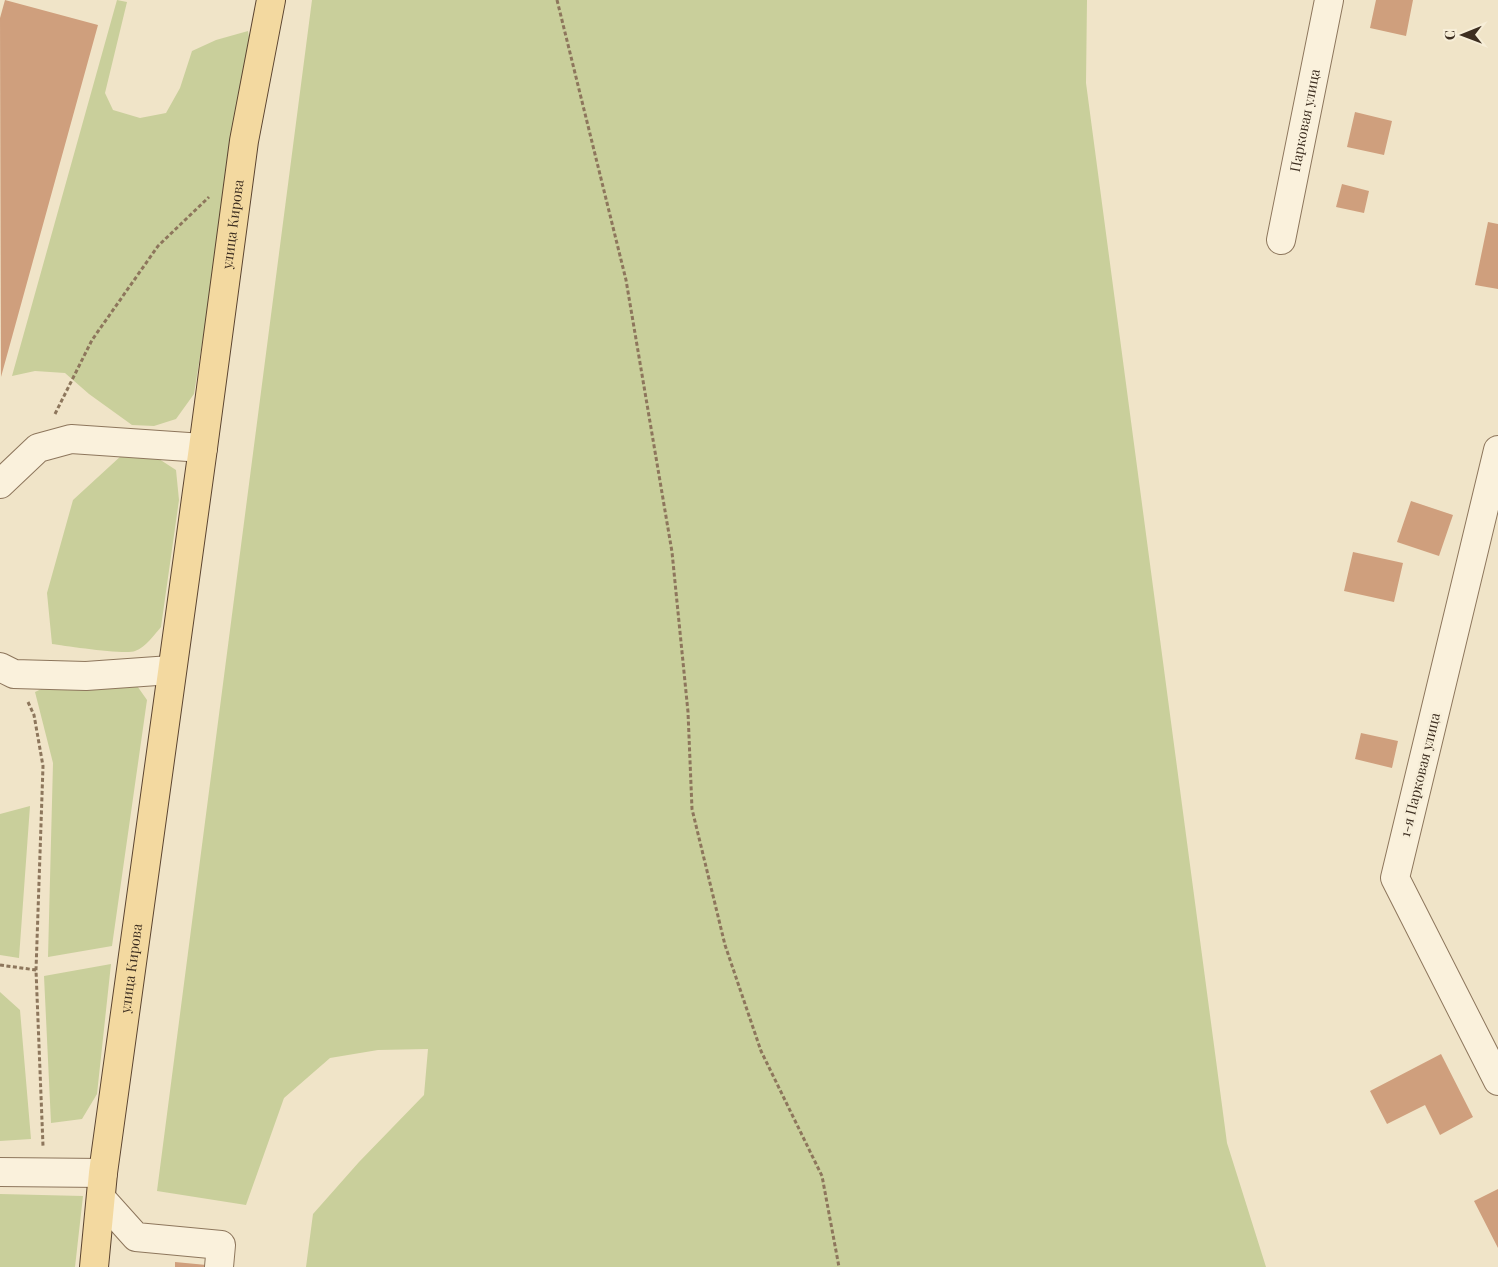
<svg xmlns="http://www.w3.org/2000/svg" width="1498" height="1267" viewBox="0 0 1498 1267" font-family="'Playfair Display',serif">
<rect width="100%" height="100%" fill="#f0e4c8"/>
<!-- green -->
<path fill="#c9cf9b" d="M 117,0 L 127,2 L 105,93 L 113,110 L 140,118 L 166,113 L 180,88 L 192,51 L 216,40 L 248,31 L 250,43 L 194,394 L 176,419 L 154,426 L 132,425 L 89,394 L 65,373 L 35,371 L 12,376 Z
M 312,0 L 1087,0 L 1086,83 L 1227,1143 L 1266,1267 L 306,1267 L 313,1214 L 359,1162 L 424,1095 L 428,1049 L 378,1050 L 330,1058 L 284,1098 L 246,1205 L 157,1191 Z
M 122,455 L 159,459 L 176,470 L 179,500 L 161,627 C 154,635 146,647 135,651 C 126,655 65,646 52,644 L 47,593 L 73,500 Z
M 133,680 L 147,700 L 112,946 L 48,957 L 53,763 L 35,692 L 50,685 Z
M 30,806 L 19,958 L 0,955 L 0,814 Z
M 111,964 L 97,1094 L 82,1119 L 51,1123 L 44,976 Z
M 0,992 L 20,1010 L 31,1139 L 0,1141 Z
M 0,1194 L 83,1196 L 75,1267 L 0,1267 Z"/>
<!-- building -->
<path fill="#cf9f7d" d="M 5,0 L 98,25 L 1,377 L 0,18 Z
M 1376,0 L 1413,0 L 1406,36 L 1370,28 Z
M 1355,112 L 1392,121 L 1384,155 L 1347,147 Z
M 1342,184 L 1369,191 L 1364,213 L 1336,207 Z
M 1488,222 L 1498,224 L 1498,289 L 1475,285 Z
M 1411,501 L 1453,515 L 1439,556 L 1397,542 Z
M 1353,552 L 1403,563 L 1394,602 L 1344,591 Z
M 1361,733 L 1398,741 L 1392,768 L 1355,759 Z
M 1441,1054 L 1473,1117 L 1440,1135 L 1425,1105 L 1387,1124 L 1370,1091 Z
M 1498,1189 L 1498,1248 L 1474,1201 Z
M 175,1262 L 217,1266 L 216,1267 L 175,1267 Z"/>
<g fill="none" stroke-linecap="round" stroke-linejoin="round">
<defs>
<g id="minor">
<path id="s1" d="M 1281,240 L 1329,0"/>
<path d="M 1498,450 L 1395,878 L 1498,1081"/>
<path d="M 0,484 L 38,448 L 71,439 L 203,448"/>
<path d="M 0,667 L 14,674 L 86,676 L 171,670"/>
<path d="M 0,1172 L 103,1173"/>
<path d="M 101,1198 L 136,1237 L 221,1245 L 219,1267"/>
</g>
<g id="major">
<path id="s2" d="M 94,1267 L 103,1173 L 203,448 L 244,141 L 271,0"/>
</g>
</defs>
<!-- minor casing -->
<use href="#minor" stroke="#8d765c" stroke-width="30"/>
<!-- major casing -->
<use href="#major" stroke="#5b4430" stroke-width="30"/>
<!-- path -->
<path stroke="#8d765c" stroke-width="3" stroke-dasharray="4 2.5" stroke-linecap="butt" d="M 557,0 L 626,280 L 672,552 L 688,712 L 692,809 L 725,945 L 761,1051 L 822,1176 L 839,1267
M 55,414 L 92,340 L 158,246 L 209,197
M 28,702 L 34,715 L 43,766 L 36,970 L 43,1146
M 0,965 L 36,970"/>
<!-- minor -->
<use href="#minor" stroke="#faf1dc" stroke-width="28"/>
<!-- major -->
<use href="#major" stroke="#f3d9a0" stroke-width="28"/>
</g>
<g text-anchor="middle" stroke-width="5" stroke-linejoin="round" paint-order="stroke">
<!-- street labels -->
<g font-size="14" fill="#3d2e20" stroke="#f7eed8">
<text dy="5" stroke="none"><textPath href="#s1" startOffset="122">Парковая улица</textPath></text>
<text dy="5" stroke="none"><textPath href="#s2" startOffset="1052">улица Кирова</textPath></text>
<text transform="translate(1420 775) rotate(-76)" y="5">1-я Парковая улица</text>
<text dy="5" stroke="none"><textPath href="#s2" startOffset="301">улица Кирова</textPath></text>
</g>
</g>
<!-- north arrow -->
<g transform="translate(1463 35) rotate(269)" stroke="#f7eed8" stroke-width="4" paint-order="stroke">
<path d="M0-4L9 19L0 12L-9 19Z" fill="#3d2e20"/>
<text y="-8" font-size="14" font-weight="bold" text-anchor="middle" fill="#3d2e20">С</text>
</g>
</svg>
